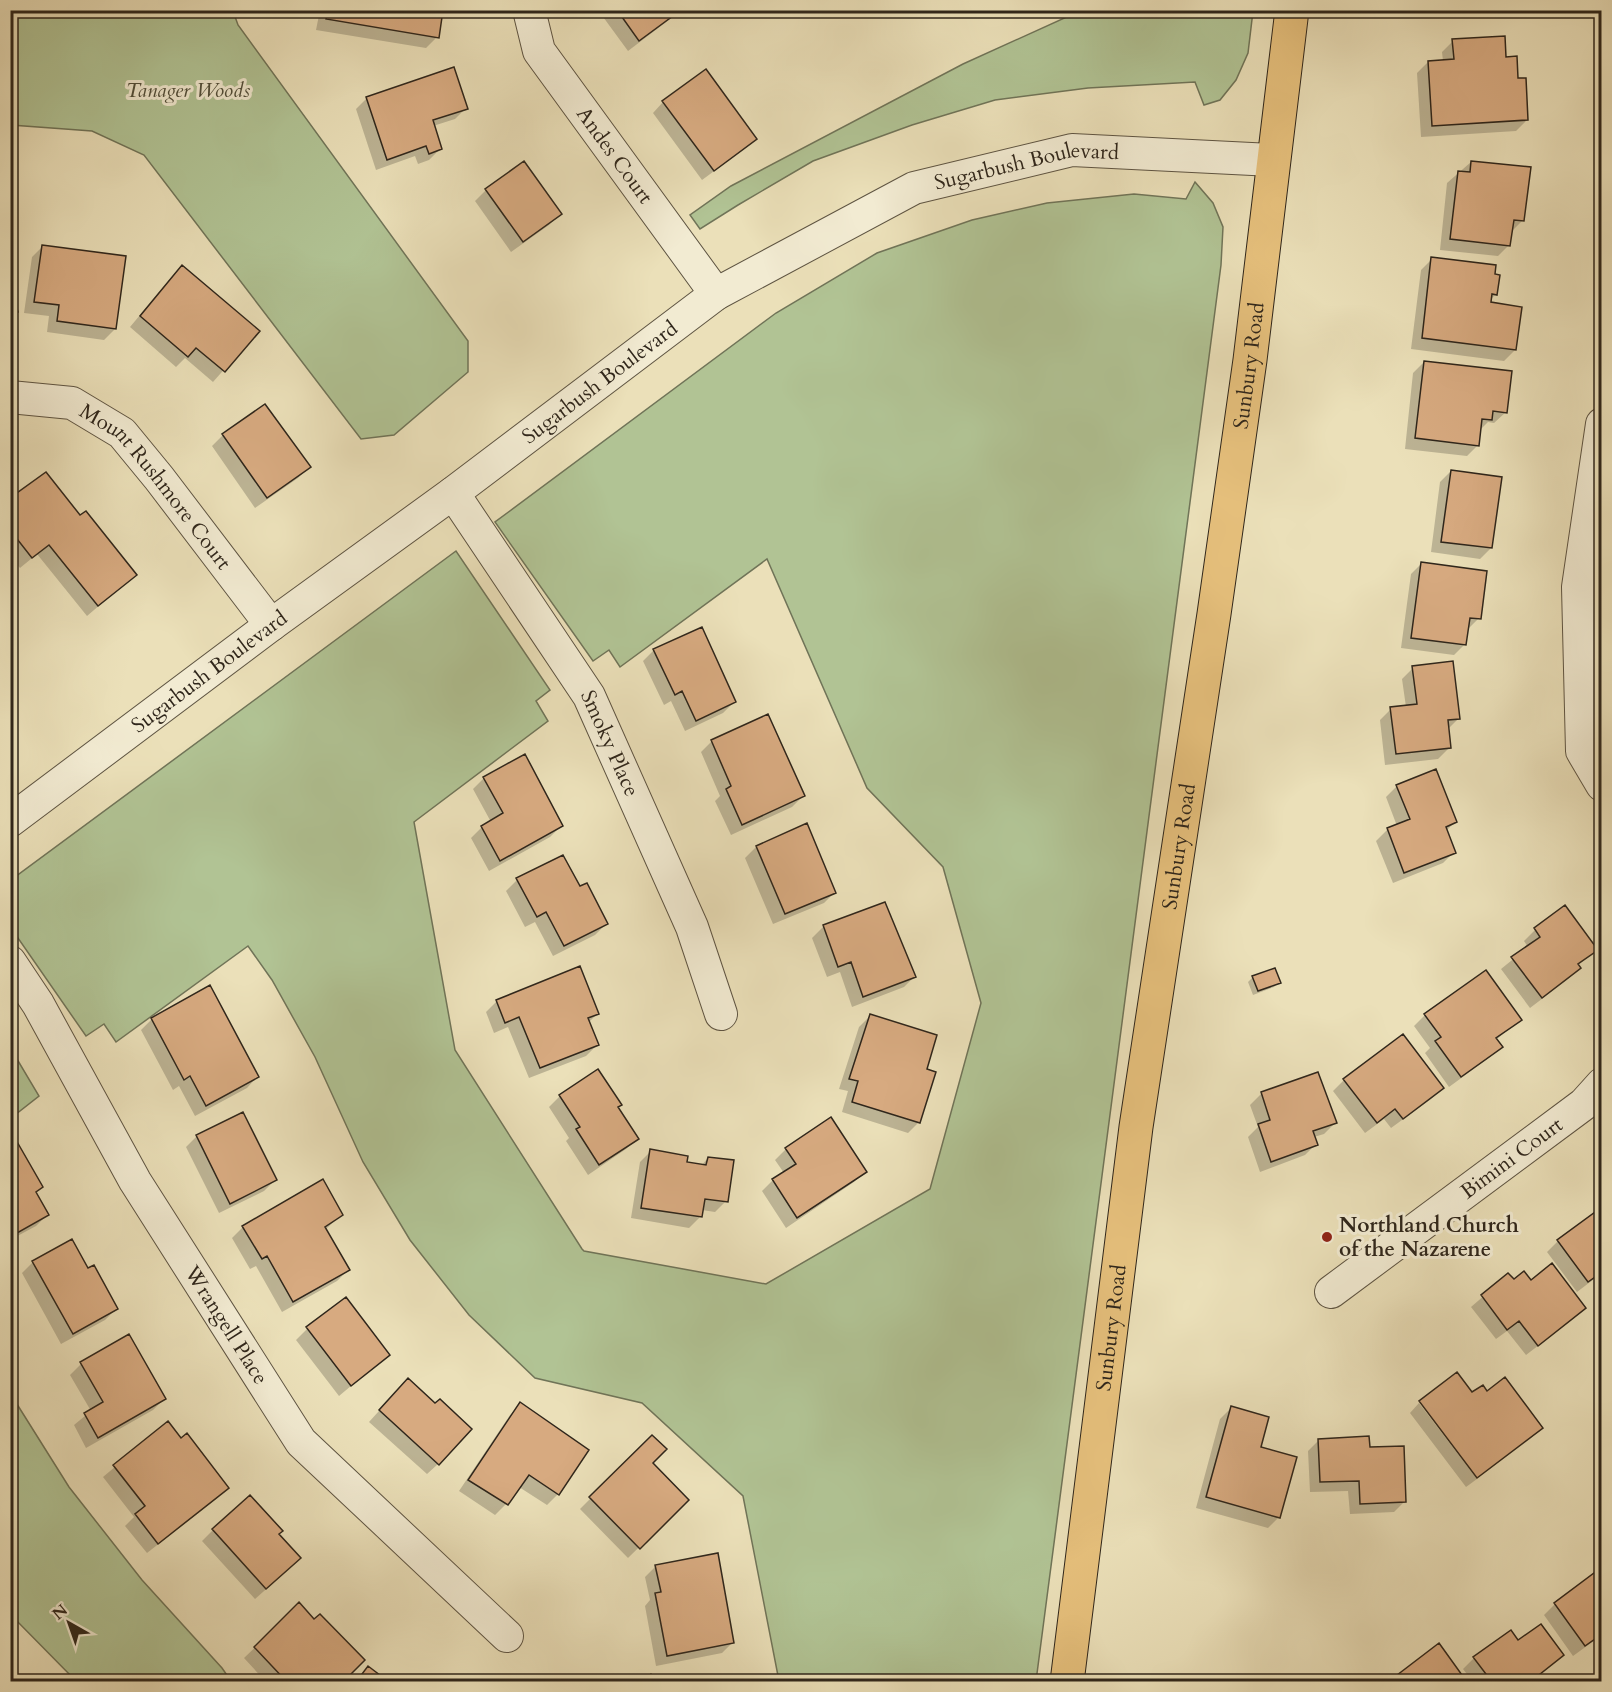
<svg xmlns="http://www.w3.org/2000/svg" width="1612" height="1692" viewBox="0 0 1612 1692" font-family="Cardo,serif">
<rect width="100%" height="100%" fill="#ebe0b9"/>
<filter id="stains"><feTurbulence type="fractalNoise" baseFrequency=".00333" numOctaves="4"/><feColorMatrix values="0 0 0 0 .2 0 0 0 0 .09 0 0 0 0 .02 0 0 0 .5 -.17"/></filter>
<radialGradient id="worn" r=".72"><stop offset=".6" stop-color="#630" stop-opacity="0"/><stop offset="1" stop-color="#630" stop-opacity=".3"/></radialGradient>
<!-- green -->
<path fill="#b1c394" stroke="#707458" stroke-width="1.5" d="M 11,10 L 233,11 L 238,25 L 468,341 L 468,372 L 394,435 L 361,439 L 144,155 L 92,131 L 11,125 Z
M 1082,10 L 1253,11 L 1248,53 L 1236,80 L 1220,100 L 1204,105 L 1195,82 L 1088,88 L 995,100 L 912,125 L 813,161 L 738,205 L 700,229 L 690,215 L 731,186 L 963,64 Z
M 1195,182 L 1213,203 L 1223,227 L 1221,265 L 1036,1681 L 779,1681 L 743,1496 L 642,1403 L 535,1378 L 469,1315 L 410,1240 L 363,1162 L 315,1057 L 272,980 L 248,946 L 116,1042 L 104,1024 L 86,1036 L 11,928 L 11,880 L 456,551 L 550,690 L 536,701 L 548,721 L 414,822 L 455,1050 L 582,1249 L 584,1251 L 766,1284 L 930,1189 L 981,1003 L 943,867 L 867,788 L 767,559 L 620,667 L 609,650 L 593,661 L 495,522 L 776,313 L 877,253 L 972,220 L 1047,203 L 1134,194 L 1186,199 Z
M 11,1049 L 39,1096 L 11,1118 L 10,1118 Z
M 10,1393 L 69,1487 L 142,1580 L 222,1668 L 231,1681 L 76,1681 L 11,1615 Z"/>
<!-- shadow -->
<path fill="#0003" d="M 320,10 L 442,10 L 437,37 L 426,48 L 316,30 Z
M 598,10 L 682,10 L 628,51 Z
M 1453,41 L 1505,59 L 1517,79 L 1527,120 L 1516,131 L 1421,137 L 1417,73 L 1428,62 L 1443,61 L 1442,52 Z
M 367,98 L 466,108 L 455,119 L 433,126 L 440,149 L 429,160 L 418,164 L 415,156 L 376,170 L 356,109 Z
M 663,102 L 755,139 L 744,149 L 702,180 L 653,113 Z
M 1471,162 L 1523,220 L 1512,231 L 1509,245 L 1498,256 L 1440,250 L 1447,183 Z
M 486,190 L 560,214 L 549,225 L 511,252 L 475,201 Z
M 43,246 L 115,329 L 104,340 L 47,332 L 49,316 L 24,313 L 32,257 Z
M 1432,259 L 1496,294 L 1489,301 L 1515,350 L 1504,361 L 1411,349 L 1421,270 Z
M 171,278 L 258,331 L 213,382 L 185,358 L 176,367 L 130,327 Z
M 1424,362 L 1506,412 L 1494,423 L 1488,422 L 1480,430 L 1478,445 L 1467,456 L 1405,449 L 1413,373 Z
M 265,406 L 309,467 L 298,478 L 255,508 L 212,446 L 223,435 Z
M 1451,471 L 1491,548 L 1480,559 L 1431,552 L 1440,482 Z
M 10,500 L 135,575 L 87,616 L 37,554 L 20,568 L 10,556 Z
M 1422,563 L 1479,618 L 1468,629 L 1465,644 L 1454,655 L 1401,648 L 1411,574 Z
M 654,650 L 734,702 L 723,713 L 685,731 L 671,701 L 664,705 L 643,661 Z
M 1413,668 L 1459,718 L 1447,730 L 1449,748 L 1438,759 L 1385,765 L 1380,720 L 1391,709 L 1406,707 L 1402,679 Z
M 767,716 L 803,796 L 792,807 L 731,835 L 715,801 L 720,796 L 701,752 L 712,741 Z
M 484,778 L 561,826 L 550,837 L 489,871 L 471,838 L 482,827 L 491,822 L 473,789 Z
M 1397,786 L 1455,822 L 1446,831 L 1454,852 L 1443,863 L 1393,883 L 1376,841 L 1387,830 L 1397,826 L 1386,797 Z
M 756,847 L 835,892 L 824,903 L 773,924 L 745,858 Z
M 517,880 L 579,888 L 606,924 L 595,935 L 553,956 L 535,922 L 525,927 L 506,891 Z
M 884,903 L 915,976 L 904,987 L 852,1007 L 840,972 L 827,977 L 812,938 L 823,927 Z
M 1565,908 L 1596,950 L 1577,966 L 1579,968 L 1568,979 L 1530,1008 L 1501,969 L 1528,947 L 1524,941 L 1535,930 Z
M 1253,977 L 1279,982 L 1274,987 L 1253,995 L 1248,982 Z
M 497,1001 L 598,1013 L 589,1022 L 597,1045 L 586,1056 L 529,1078 L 508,1027 L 494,1033 L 486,1012 Z
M 1425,1015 L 1520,1019 L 1496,1040 L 1501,1047 L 1490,1057 L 1449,1087 L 1425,1053 L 1430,1048 L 1414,1026 Z
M 870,1016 L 926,1070 L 919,1122 L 908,1133 L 842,1112 L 848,1091 L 839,1089 L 859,1027 Z
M 152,1019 L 257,1077 L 247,1088 L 195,1116 L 179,1086 L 173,1090 L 141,1030 Z
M 1317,1074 L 1335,1123 L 1324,1134 L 1314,1137 L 1316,1144 L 1305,1155 L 1260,1172 L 1248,1137 L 1258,1127 L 1250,1105 L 1261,1094 Z
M 1344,1080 L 1442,1088 L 1431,1099 L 1391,1128 L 1384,1119 L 1365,1133 L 1333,1091 Z
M 560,1096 L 617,1108 L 637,1138 L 626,1149 L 588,1175 L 566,1141 L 569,1138 L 549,1107 Z
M 830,1119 L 865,1171 L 854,1182 L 786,1228 L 762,1191 L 773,1180 L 784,1173 L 775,1160 L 786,1149 Z
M 10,1136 L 41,1187 L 35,1193 L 47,1215 L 36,1226 L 10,1240 Z
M 197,1136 L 275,1180 L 264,1191 L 219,1213 L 186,1147 Z
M 651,1151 L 685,1163 L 701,1166 L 708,1158 L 726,1201 L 715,1212 L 702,1210 L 700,1217 L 689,1228 L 631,1218 L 640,1162 Z
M 1602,1209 L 1602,1273 L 1577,1292 L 1547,1252 L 1558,1241 Z
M 341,1215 L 325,1230 L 348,1270 L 337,1281 L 282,1312 L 256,1266 L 250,1269 L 232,1238 L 243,1227 Z
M 33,1262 L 88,1270 L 116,1309 L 105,1320 L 61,1344 L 22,1273 Z
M 1508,1275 L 1513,1281 L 1531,1282 L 1584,1308 L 1573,1319 L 1526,1355 L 1507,1331 L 1496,1339 L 1471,1307 Z
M 346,1299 L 388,1355 L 339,1396 L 296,1340 L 307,1329 Z
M 128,1336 L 164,1399 L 153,1410 L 86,1448 L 74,1425 L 91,1411 L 70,1375 L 81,1364 Z
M 397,1391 L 438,1464 L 427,1474 L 369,1422 Z
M 1487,1393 L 1541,1428 L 1530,1439 L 1479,1477 L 1422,1401 Z
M 1419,1403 L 1477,1479 L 1466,1487 L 1410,1413 Z
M 521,1404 L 587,1450 L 558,1494 L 547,1505 L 519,1487 L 506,1504 L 495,1515 L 459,1491 L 510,1415 Z
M 1231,1408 L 1259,1448 L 1279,1517 L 1268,1528 L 1196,1508 L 1220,1419 Z
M 167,1423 L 181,1440 L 227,1488 L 216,1499 L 147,1553 L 125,1526 L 134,1517 L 103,1477 Z
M 652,1437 L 651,1463 L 687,1500 L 628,1558 L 580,1509 Z
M 1319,1440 L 1368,1449 L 1405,1501 L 1394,1512 L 1350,1514 L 1348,1491 L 1310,1492 L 1308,1451 Z
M 213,1530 L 278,1534 L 289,1569 L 255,1599 L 202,1541 Z
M 656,1566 L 733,1642 L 722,1653 L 656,1666 L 645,1606 L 650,1600 L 645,1577 Z
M 1602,1569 L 1602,1635 L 1573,1656 L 1544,1615 L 1555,1604 Z
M 299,1605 L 341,1682 L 266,1682 L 244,1658 Z
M 1518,1642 L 1562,1655 L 1531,1682 L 1473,1682 L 1463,1669 L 1474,1658 Z"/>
<!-- building -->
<path fill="#d7aa80" stroke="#2f261b" stroke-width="1.5" d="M 328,10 L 443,10 L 439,38 L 326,19 Z
M 617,10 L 681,10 L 639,41 Z
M 1505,36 L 1506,57 L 1517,56 L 1518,78 L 1526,78 L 1528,120 L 1432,126 L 1428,61 L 1454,59 L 1452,39 Z
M 454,67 L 468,109 L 433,120 L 442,149 L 429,154 L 426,146 L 387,160 L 366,97 Z
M 706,69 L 757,139 L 714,171 L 662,101 Z
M 524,161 L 562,214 L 523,242 L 485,189 Z
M 1471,161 L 1531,167 L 1524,221 L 1514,220 L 1510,246 L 1450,239 L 1458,171 L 1470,172 Z
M 42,245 L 126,256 L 116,329 L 57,321 L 59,305 L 34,302 Z
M 1431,257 L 1496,265 L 1495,274 L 1500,275 L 1497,295 L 1492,294 L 1491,302 L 1522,307 L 1516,350 L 1422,338 Z
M 182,265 L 260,331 L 225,372 L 196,348 L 188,357 L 140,316 Z
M 10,285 L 18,312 L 10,314 Z
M 1424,361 L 1512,371 L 1507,413 L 1493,411 L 1492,420 L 1482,419 L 1479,446 L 1415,438 Z
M 265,404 L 311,467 L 267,498 L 222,434 Z
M 1451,470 L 1502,477 L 1492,548 L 1441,542 Z
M 46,472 L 80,515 L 86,511 L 137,575 L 98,606 L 49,545 L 32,558 L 10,530 L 10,498 Z
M 1421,562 L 1487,571 L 1481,619 L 1470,618 L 1466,645 L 1411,638 Z
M 702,627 L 736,702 L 696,721 L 682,691 L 675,695 L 653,649 Z
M 1453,661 L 1460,719 L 1448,720 L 1451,748 L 1396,754 L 1390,707 L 1417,704 L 1412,666 Z
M 768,714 L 805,796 L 742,825 L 726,789 L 731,786 L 711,740 Z
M 525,754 L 563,826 L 500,861 L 481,826 L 503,813 L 483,777 Z
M 1436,769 L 1457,822 L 1446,827 L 1456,853 L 1404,873 L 1387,828 L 1410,819 L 1396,785 Z
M 807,823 L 836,893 L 785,914 L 756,846 Z
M 563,855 L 580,886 L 587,883 L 608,924 L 564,946 L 546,912 L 537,917 L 516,878 Z
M 885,902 L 916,977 L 863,997 L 851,962 L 838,967 L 823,925 Z
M 1565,905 L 1598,950 L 1578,964 L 1581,968 L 1542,998 L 1511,957 L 1540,937 L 1534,928 Z
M 580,966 L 599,1014 L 588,1018 L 599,1045 L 540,1068 L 519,1017 L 505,1023 L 496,1000 Z
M 1275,968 L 1281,983 L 1258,991 L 1252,976 Z
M 1486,970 L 1522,1020 L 1496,1038 L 1503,1047 L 1461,1077 L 1435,1041 L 1441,1037 L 1424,1014 Z
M 210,985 L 259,1077 L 206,1106 L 190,1076 L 184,1080 L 151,1018 Z
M 870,1014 L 937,1035 L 927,1069 L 936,1072 L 920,1123 L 852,1102 L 858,1081 L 849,1079 Z
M 1403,1034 L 1444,1088 L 1403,1119 L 1395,1109 L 1377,1123 L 1343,1079 Z
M 598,1069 L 622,1105 L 618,1107 L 639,1139 L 599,1165 L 576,1129 L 580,1127 L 559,1095 Z
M 1318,1072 L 1337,1123 L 1313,1131 L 1318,1145 L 1271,1162 L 1258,1124 L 1270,1120 L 1261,1092 Z
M 243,1112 L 277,1180 L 230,1204 L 196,1135 Z
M 831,1117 L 867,1172 L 797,1218 L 772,1179 L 796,1164 L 785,1148 Z
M 12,1133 L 43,1187 L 36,1192 L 49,1215 L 10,1237 L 10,1134 Z
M 650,1149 L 688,1156 L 687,1162 L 706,1165 L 708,1157 L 734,1160 L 728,1202 L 705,1199 L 702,1217 L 641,1208 Z
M 323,1179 L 343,1215 L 325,1227 L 350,1270 L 293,1302 L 267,1256 L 262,1259 L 242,1226 Z
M 1602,1207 L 1602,1272 L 1588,1282 L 1557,1240 Z
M 72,1239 L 88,1268 L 94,1265 L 118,1309 L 73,1334 L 32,1261 Z
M 1552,1263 L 1586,1308 L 1538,1346 L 1519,1321 L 1507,1330 L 1481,1295 L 1508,1273 L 1514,1279 L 1524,1271 L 1531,1280 Z
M 346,1297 L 390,1355 L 351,1386 L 306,1327 Z
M 129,1334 L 166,1399 L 98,1438 L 84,1413 L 103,1402 L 80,1362 Z
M 1457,1372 L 1472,1392 L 1483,1385 L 1487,1391 L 1505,1377 L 1543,1428 L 1477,1478 L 1419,1401 Z
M 408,1378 L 435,1403 L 440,1399 L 472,1429 L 439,1465 L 379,1410 Z
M 520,1402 L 589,1450 L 559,1495 L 529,1475 L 508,1505 L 468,1480 Z
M 1231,1406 L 1269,1417 L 1261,1447 L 1297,1457 L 1280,1518 L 1206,1497 Z
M 168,1421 L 181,1438 L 187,1433 L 229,1488 L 158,1544 L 135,1514 L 145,1506 L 113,1465 Z
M 652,1435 L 667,1449 L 653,1463 L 689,1500 L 640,1549 L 589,1497 Z
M 1369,1436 L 1370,1447 L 1404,1446 L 1406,1502 L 1360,1504 L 1359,1481 L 1320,1482 L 1318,1439 Z
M 250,1495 L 283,1531 L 279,1534 L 301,1558 L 266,1589 L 212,1529 Z
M 718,1553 L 734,1643 L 667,1656 L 655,1593 L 661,1592 L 655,1565 Z
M 1602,1567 L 1602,1634 L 1585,1646 L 1554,1603 Z
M 299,1602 L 314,1619 L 320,1614 L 365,1660 L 343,1682 L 287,1682 L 254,1647 Z
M 1541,1624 L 1564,1655 L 1530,1682 L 1524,1682 L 1520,1677 L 1514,1682 L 1492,1682 L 1473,1657 L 1511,1630 L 1518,1640 Z
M 1439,1643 L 1467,1682 L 1388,1682 Z
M 368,1666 L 389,1682 L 356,1682 Z
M 651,1674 L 663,1682 L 646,1682 Z"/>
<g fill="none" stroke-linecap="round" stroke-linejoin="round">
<defs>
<g id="street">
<path id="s1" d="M 529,10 L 539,51 L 716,294"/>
<path id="s2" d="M 10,397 L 72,403 L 122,433 L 159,478 L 271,625"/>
<path d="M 1602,424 L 1578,587 L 1582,751 L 1602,785"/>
<path id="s3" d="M 453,493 L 589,696 L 692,927 L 721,1014"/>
<path id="s4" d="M 10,821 L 271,625 L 453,493 L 716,294 L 914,188 L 1072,150 L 1273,160"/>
<path id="s5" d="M 10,962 L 38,1004 L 135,1181 L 301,1442 L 507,1636"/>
<path id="s6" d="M 1331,1292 L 1584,1104 L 1602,1084"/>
</g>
<g id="primary">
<path id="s7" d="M 1067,1682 L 1136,1127 L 1214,614 L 1250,360 L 1292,10"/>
</g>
</defs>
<!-- street casing -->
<use href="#street" stroke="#5e5442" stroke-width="34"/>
<!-- primary casing -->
<use href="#primary" stroke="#2f261b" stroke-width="35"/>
<!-- street -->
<use href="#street" stroke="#f2ebd2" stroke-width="32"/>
<!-- primary -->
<use href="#primary" stroke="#e6c07c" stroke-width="33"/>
</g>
<!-- markers -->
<circle fill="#8f2418" stroke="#f2ebd2" stroke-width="2" cx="1327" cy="1237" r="6"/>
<g text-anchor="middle" stroke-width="6" stroke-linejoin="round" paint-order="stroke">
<!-- park labels -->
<g font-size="21" font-style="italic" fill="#504d39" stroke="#f2ebd2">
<text x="188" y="97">Tanager Woods</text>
</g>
<!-- street labels -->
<g font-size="21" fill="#2f261b" stroke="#f2ebd2">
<text dy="7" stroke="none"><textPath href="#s1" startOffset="171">Andes Court</textPath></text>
<text dy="7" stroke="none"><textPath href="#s4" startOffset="1221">Sugarbush Boulevard</textPath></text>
<text dy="7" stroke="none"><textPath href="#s7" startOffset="1329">Sunbury Road</textPath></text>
<text dy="7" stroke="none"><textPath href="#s4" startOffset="735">Sugarbush Boulevard</textPath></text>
<text dy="7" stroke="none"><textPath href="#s2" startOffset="182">Mount Rushmore Court</textPath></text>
<text dy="7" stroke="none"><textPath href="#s4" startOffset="249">Sugarbush Boulevard</textPath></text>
<text dy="7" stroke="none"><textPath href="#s3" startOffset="296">Smoky Place</textPath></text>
<text dy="7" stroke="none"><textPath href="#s7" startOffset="843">Sunbury Road</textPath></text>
<text dy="7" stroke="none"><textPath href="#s6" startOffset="225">Bimini Court</textPath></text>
<text dy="7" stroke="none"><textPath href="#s5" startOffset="423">Wrangell Place</textPath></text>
<text dy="7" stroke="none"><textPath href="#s7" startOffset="357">Sunbury Road</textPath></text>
</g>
<!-- poi labels -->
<g font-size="21" font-weight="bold" fill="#2f261b" stroke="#f2ebd2" text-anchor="start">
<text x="1339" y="1232">Northland Church<tspan x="1339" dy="24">of the Nazarene</tspan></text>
</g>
</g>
<!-- margin -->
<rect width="1612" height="1692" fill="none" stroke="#ebe0b9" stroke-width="36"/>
<rect x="12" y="12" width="1588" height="1668" fill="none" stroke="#2f261b" stroke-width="3"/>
<rect x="18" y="18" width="1576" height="1656" fill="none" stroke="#2f261b" stroke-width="1.5"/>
<!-- north arrow -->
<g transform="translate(69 1623) rotate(320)" stroke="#f2ebd2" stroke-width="4.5" paint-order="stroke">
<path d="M0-4.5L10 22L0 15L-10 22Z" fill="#2f261b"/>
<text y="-9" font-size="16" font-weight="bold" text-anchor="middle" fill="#2f261b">N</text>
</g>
<rect width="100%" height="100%" filter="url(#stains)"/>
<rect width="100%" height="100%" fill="url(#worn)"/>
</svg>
